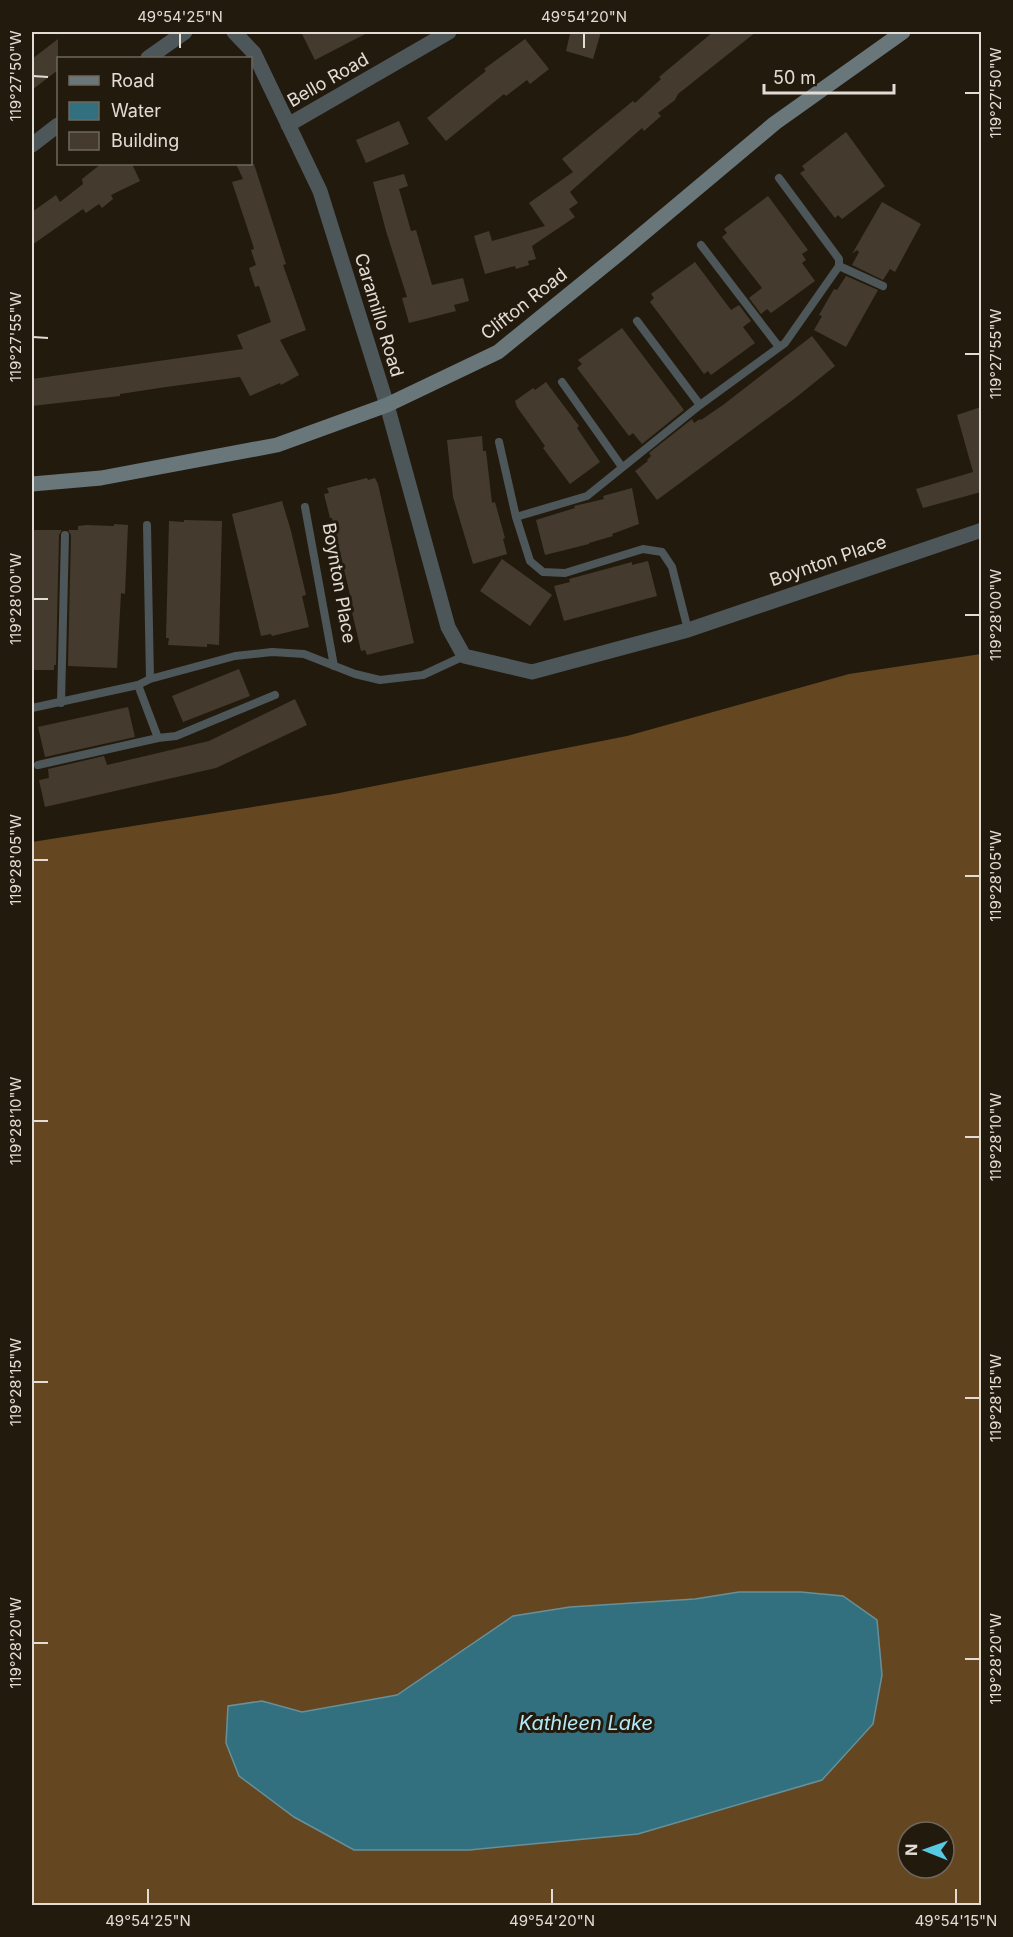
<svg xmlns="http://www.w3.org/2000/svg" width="1013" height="1937" viewBox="0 0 1013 1937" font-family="Inter,sans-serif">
<rect width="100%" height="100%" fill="#231a0e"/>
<!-- forest -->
<path fill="#644620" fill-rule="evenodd" d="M 981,654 L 981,1905 L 32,1906 L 32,842 L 334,794 L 627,736 L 849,674 ZM 908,1832 L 944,1832 L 944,1868 L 908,1868 Z"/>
<!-- water -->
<path fill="#32707f" stroke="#679098" stroke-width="1.5" d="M 739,1592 L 801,1592 L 843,1596 L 877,1620 L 882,1675 L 873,1724 L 822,1780 L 638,1834 L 469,1850 L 354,1850 L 294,1817 L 239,1776 L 226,1743 L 228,1706 L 262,1701 L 302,1712 L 397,1695 L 513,1616 L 570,1607 L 695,1599 Z"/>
<!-- building -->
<path fill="#453a2e" d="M 301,32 L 369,32 L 315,60 Z
M 573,32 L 601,32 L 593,59 L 566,51 L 570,34 Z
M 713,32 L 756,32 L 678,94 L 675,100 L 658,113 L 661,116 L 644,131 L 642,128 L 570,192 L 578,203 L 569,209 L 575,217 L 532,246 L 536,259 L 528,261 L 529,265 L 516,269 L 515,266 L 485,274 L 474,236 L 489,231 L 492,241 L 545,226 L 529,203 L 573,172 L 562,159 L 633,101 L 635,103 L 661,79 L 659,77 Z
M 58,39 L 58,70 L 32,90 L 32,59 Z
M 525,39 L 549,69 L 530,84 L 527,80 L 506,96 L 504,94 L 446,141 L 427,118 L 486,71 L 484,69 Z
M 399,121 L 409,144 L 366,163 L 356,140 Z
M 846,132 L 885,186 L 842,219 L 838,215 L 835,218 L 800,173 L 805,170 L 802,166 Z
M 101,164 L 132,164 L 140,181 L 111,195 L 113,199 L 102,208 L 99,204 L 86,213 L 83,209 L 32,245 L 32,212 L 56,195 L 60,202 L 83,184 L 82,179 Z
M 236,164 L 254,164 L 286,264 L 283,265 L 306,330 L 280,340 L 299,375 L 281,385 L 280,383 L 250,396 L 240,377 L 166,387 L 120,394 L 120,396 L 32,406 L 32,379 L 243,349 L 237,335 L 271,322 L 259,286 L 255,287 L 249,268 L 256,265 L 251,250 L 254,249 L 251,239 L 232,182 L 243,179 Z
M 404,174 L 408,186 L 399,189 L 411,231 L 416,230 L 432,285 L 463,278 L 469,301 L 454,305 L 456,311 L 409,323 L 402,298 L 407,297 L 386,231 L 373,182 Z
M 768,196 L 808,250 L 802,254 L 806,260 L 802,263 L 815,281 L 771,313 L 767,309 L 761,314 L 749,298 L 762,288 L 722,237 L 727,233 L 724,229 Z
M 882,202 L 921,224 L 895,272 L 890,269 L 883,280 L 852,265 L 859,252 L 857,250 L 852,254 Z
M 695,262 L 731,310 L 739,305 L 751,321 L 743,327 L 755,343 L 711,375 L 708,371 L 704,374 L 650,302 L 654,298 L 651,294 Z
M 846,276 L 878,290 L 846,347 L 814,330 L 822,316 L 819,315 L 834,289 L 837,290 Z
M 622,328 L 684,410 L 642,444 L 633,433 L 629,436 L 577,368 L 582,364 L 578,360 Z
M 812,336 L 835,366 L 794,399 L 657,500 L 635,471 L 648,461 L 647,460 L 651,456 L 649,453 L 692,419 L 694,423 L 700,419 L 701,420 L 723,405 Z
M 546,382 L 579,426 L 577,428 L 600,462 L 570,484 L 543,448 L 545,446 L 517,407 L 515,401 L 533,388 L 535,390 Z
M 981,407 L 981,492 L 923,508 L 916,489 L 973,472 L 957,415 Z
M 482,436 L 483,451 L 486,451 L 492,503 L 495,502 L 505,538 L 503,539 L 507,554 L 473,564 L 453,497 L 447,440 Z
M 367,478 L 368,480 L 375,478 L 378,484 L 414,643 L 367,655 L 365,650 L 361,651 L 352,612 L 354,612 L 332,518 L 330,518 L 324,494 L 329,493 L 327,488 Z
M 632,488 L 639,524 L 612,534 L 613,536 L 589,543 L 589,544 L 545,555 L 536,520 L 575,508 L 574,506 L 604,499 L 603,496 Z
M 282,501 L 291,531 L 306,595 L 302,596 L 309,627 L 272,636 L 271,634 L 261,636 L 232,514 Z
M 184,520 L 222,521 L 219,645 L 207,644 L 207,647 L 168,645 L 169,638 L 166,638 L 169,521 L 184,522 Z
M 114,524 L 128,525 L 125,594 L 121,593 L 117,668 L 68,666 L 71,535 L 68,530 L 78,530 L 78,526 L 86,525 L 114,526 Z
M 32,530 L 62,530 L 59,535 L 56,665 L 54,665 L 54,670 L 32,670 Z
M 502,559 L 552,595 L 530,626 L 480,591 Z
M 648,561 L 657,596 L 564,621 L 554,586 L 570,582 L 569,579 L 632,562 L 632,565 Z
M 239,669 L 250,696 L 183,722 L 172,696 Z
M 295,699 L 307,725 L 216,768 L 45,807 L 39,780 L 49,778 L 48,769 L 104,756 L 107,765 L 209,741 Z
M 128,707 L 135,737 L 45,757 L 38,727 Z"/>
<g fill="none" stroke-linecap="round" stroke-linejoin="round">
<!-- service -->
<path stroke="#4d5658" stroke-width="8" d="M 701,245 L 779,347
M 839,266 L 883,286
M 637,321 L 700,405
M 562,382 L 622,467
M 499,442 L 516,517 L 530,561 L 543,572 L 565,573 L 643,549 L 662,552 L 672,567 L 688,630
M 305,507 L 334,666
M 516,517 L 587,496 L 700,405 L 785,343 L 839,266 L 839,259 L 779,178
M 147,525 L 150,679
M 138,685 L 158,738 L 176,736 L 275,695
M 61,703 L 65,535
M 32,708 L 138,685 L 150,679 L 235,656 L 272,652 L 304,654 L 355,674 L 380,680 L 423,675 L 464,656
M 38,765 L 158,738"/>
<!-- minor -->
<path stroke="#4d5658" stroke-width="15" d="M 234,32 L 254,53 L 320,191 L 387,405 L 448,627 L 464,656 L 532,672 L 688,630 L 982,530
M 148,58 L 185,32
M 288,125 L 449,32
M 32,145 L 58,125"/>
<!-- secondary -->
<path stroke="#69777b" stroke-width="15" d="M 32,484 L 101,478 L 277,445 L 387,405 L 498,352 L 620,253 L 775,123 L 903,32"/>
</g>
<!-- ticks -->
<path fill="none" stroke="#e2dcd4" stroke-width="2" d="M 180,48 L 180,33M 584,48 L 584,33M 33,76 L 48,77M 965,93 L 980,93M 33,337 L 48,338M 965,354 L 980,354M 33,599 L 48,599M 965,615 L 980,615M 33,860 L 48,860M 965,876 L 980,876M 33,1121 L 48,1121M 965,1137 L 980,1137M 33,1382 L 48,1382M 965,1398 L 980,1398M 33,1643 L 48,1643M 965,1659 L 980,1659M 148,1904 L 148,1889M 552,1904 L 552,1889M 956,1904 L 956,1889"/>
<g text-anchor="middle" stroke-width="6" stroke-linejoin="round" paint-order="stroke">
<!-- street labels -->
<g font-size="18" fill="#e2dcd4" stroke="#231a0e">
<text transform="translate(328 80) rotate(-30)" y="6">Bello Road</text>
<text transform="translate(524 304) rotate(-38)" y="6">Clifton Road</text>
<text transform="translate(379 315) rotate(73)" y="6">Caramillo Road</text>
<text transform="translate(828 561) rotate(-19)" y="6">Boynton Place</text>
<text transform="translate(339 583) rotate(80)" y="6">Boynton Place</text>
</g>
<!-- water labels -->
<g font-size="20" font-style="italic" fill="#b3e9f8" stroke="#231a0e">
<text x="586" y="1730">Kathleen Lake</text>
</g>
</g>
<!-- border -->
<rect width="1013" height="1937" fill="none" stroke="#231a0e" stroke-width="66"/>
<!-- legend -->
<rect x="57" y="57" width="195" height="108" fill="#231a0e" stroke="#6f685d" stroke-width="1.5"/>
<rect x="69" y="76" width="30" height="9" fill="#69777b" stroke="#6f685d" stroke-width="1.5"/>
<text x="111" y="87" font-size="18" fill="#e2dcd4">Road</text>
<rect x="69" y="102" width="30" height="18" fill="#32707f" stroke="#6f685d" stroke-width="1.5"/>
<text x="111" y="117" font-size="18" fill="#e2dcd4">Water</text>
<rect x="69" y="132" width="30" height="18" fill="#453a2e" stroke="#6f685d" stroke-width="1.5"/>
<text x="111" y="147" font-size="18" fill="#e2dcd4">Building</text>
<!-- north arrow -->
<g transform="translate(926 1850) rotate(271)"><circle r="28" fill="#231a0e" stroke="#6f685d" stroke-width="1.5"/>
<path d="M0-4.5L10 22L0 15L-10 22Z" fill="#58c9e3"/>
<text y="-9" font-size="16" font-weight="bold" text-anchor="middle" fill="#e2dcd4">N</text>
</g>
<!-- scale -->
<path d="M764 84v9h130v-9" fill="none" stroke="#e2dcd4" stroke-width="3"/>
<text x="773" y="84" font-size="18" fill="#e2dcd4" stroke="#231a0e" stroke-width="4.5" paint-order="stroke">50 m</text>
<rect x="33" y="33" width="947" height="1871" fill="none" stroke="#e2dcd4" stroke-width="2"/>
<g font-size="15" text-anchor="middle" fill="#e2dcd4">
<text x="180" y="22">49°54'25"N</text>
<text x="584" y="22">49°54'20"N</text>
<text transform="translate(16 76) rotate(-90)" y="5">119°27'50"W</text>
<text transform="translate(996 93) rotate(-90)" y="5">119°27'50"W</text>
<text transform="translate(16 337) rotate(-90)" y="5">119°27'55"W</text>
<text transform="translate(996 354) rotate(-90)" y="5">119°27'55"W</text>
<text transform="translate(16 599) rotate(-90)" y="5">119°28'00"W</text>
<text transform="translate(996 615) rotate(-90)" y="5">119°28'00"W</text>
<text transform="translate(16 860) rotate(-90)" y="5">119°28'05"W</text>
<text transform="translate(996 876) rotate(-90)" y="5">119°28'05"W</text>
<text transform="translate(16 1121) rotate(-90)" y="5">119°28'10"W</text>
<text transform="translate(996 1137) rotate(-90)" y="5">119°28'10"W</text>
<text transform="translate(16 1382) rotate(-90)" y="5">119°28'15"W</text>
<text transform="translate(996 1398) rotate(-90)" y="5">119°28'15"W</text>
<text transform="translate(16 1643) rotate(-90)" y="5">119°28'20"W</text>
<text transform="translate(996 1659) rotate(-90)" y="5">119°28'20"W</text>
<text x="148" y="1926">49°54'25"N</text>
<text x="552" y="1926">49°54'20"N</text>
<text x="956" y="1926">49°54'15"N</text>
</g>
</svg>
